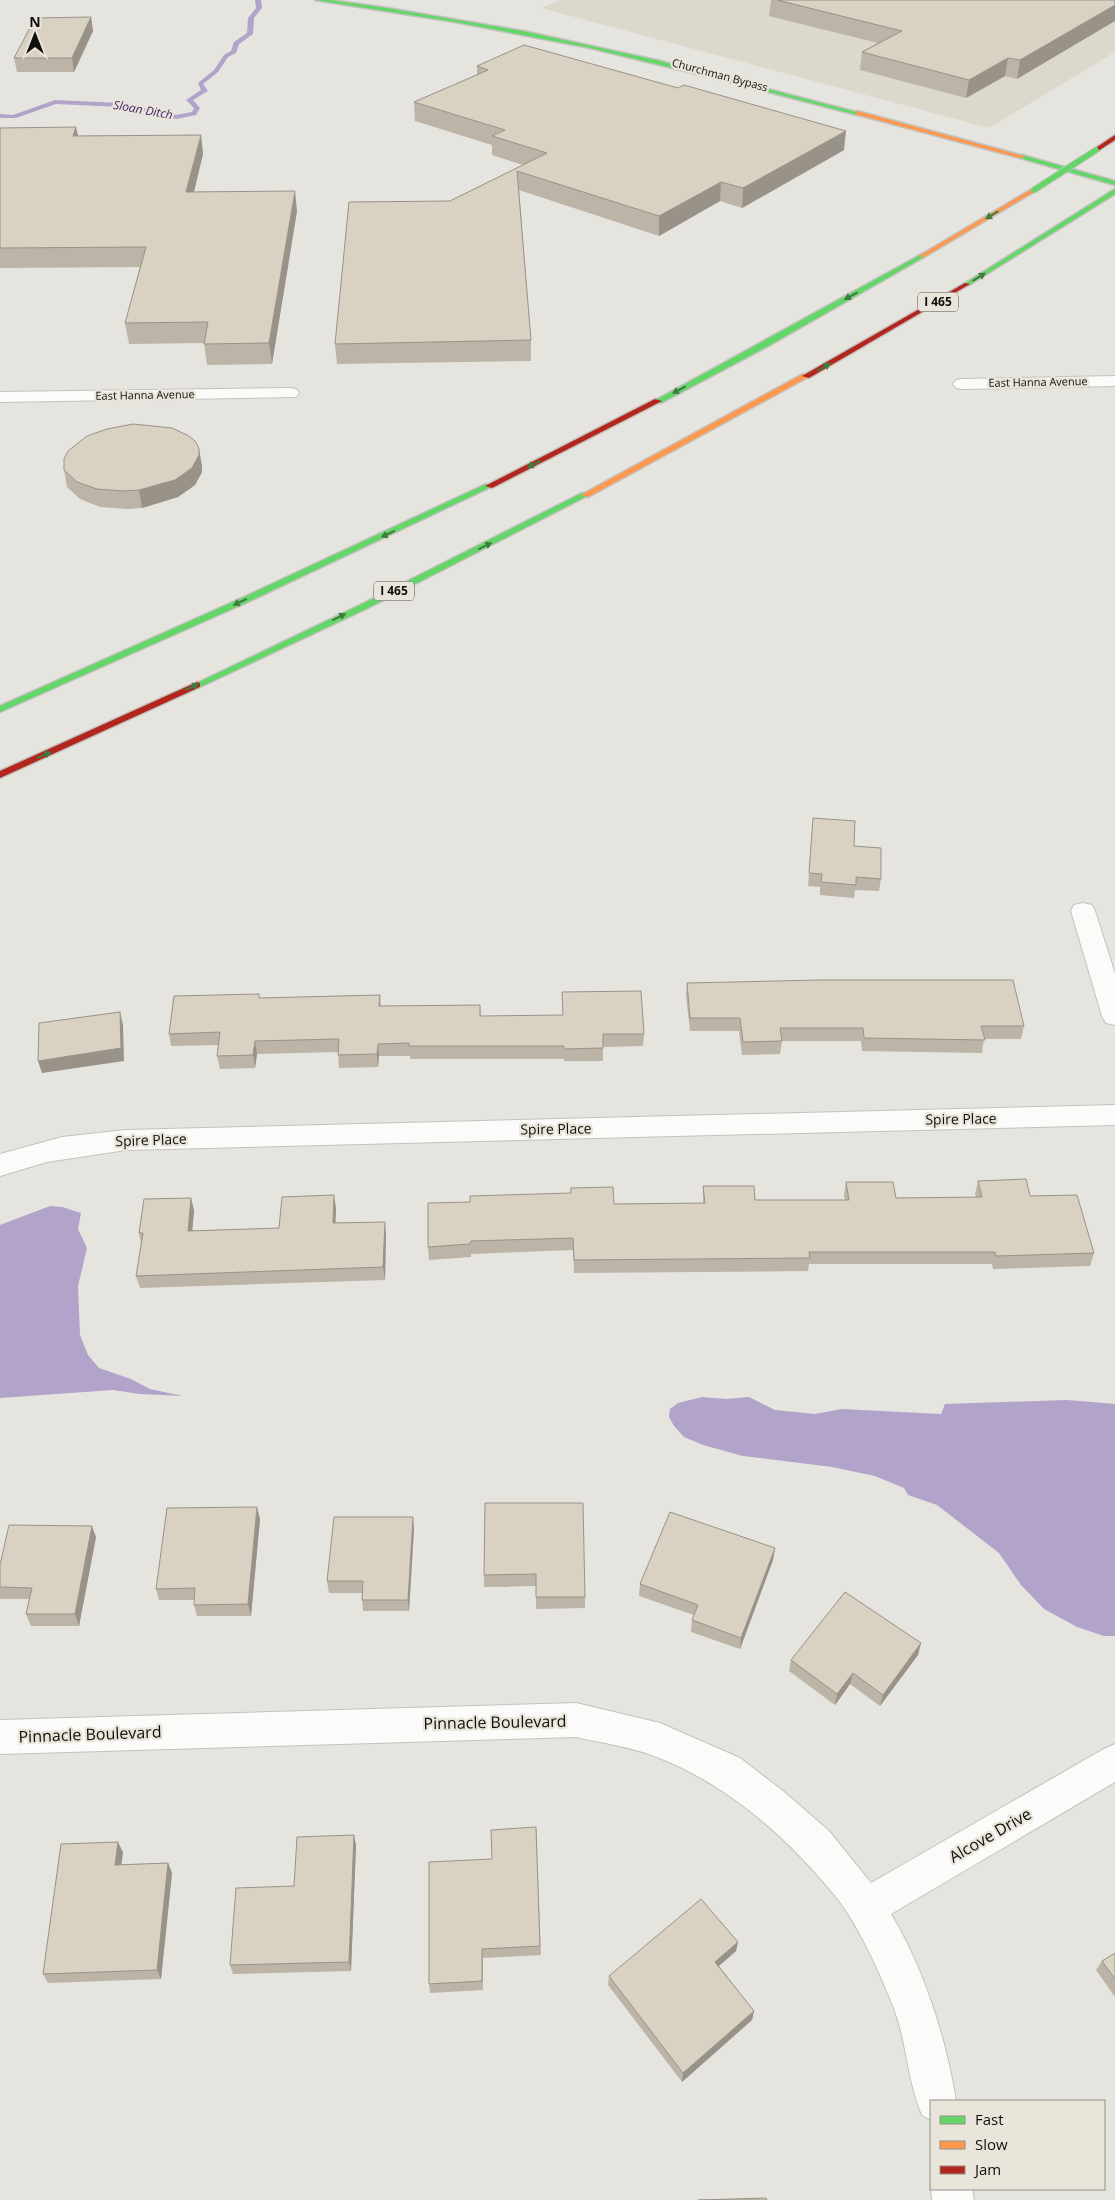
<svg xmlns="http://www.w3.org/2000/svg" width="1115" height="2200" viewBox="0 0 1115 2200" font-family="'Open Sans',sans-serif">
<rect width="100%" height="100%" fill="#e6e4de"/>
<!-- built -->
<path fill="#ddd8cc" d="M 560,0 L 1115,0 L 1115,52 L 989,128 L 541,8 Z"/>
<!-- water -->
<path fill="#b2a3cb" d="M 50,1206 L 62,1207 L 81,1213 L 78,1229 L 87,1248 L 78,1286 L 80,1335 L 88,1355 L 99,1368 L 131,1379 L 150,1389 L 183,1396 L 140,1394 L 113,1390 L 0,1398 L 0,1225 Z
M 702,1397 L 726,1399 L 749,1397 L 775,1410 L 815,1414 L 842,1409 L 941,1414 L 945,1404 L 1067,1400 L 1115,1404 L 1115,1636 L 1104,1636 L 1077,1627 L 1044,1609 L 1021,1585 L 999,1553 L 937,1505 L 908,1495 L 904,1488 L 875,1476 L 832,1467 L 743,1456 L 703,1445 L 684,1437 L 674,1426 L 669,1417 L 670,1409 L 678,1403 Z"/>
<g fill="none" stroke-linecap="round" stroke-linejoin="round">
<!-- stream -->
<path fill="#b2a3cb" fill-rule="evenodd" d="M 255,0 L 261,0 L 262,8 L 254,18 L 253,34 L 239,44 L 236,53 L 228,57 L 218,72 L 203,84 L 208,91 L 193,100 L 200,108 L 196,115 L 176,119 L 121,107 L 56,104 L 16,118 L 0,118 L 0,114 L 13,115 L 55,100 L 121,103 L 176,115 L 192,112 L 194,108 L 186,100 L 201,90 L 198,83 L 214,70 L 224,55 L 231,51 L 234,42 L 247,33 L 248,18 L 256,8 Z"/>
<defs>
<path id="street" d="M 1115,376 L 1115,386 L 962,389 L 956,388 L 953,384 L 956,380 L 962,379 Z
M 290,388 L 296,389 L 299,393 L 296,397 L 0,402 L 0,392 Z
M 1083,903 L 1092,905 L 1095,911 L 1115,974 L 1115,1025 L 1106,1023 L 1102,1016 L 1071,911 L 1074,905 Z
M 1115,1105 L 1115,1125 L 126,1150 L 47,1162 L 0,1176 L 0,1154 L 62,1137 L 126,1130 Z
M 576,1703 L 660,1723 L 740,1758 L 783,1791 L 829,1831 L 871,1883 L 1102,1750 L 1115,1744 L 1115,1782 L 891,1914 C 924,1969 946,2038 956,2101 L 931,2101 L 931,2120 L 922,2115 C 907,2080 907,2041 893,2006 C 879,1971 860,1928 837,1898 C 789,1839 729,1785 657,1757 C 632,1747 602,1743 576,1737 L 0,1754 L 0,1720 Z
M 931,2186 L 931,2189 L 972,2189 L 974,2200 L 932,2200 Z"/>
<path id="fast" d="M 315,0 L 330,0 L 387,8 L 523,31 L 656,60 L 860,113 L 857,115 L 722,80 L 590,48 L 455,22 Z
M 1022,155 L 1115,181 L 1115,185 L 1020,158 L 1020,156 Z
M 1115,189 L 1115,194 L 969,285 L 964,284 Z
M 922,254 L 925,256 L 924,257 L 770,345 L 661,403 L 654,401 Z
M 486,484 L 493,486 L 250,601 L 0,712 L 0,706 L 244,597 Z
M 582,493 L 589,495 L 368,608 L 200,687 L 194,687 L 193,685 L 362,604 Z"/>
<path id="slow" d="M 857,111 L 1024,156 L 1025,157 L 1020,158 L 855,114 Z
M 1032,189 L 1037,190 L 924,257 L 919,256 Z
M 803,374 L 810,376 L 588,497 L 581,495 Z"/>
<path id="jam" d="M 1115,135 L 1115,140 L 1098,151 L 1094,151 L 1094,149 Z
M 965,283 L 970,284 L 809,378 L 802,376 Z
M 655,399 L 662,401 L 492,488 L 485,486 Z
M 197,682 L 200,683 L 200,687 L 0,778 L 0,771 Z"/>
</defs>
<!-- street casing -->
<use href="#street" stroke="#c3c2be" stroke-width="2"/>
<!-- fast casing -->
<use href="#fast" stroke="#c3c2be" stroke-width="3"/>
<!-- slow casing -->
<use href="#slow" stroke="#c3c2be" stroke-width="3"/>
<!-- jam casing -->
<use href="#jam" stroke="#c3c2be" stroke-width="3"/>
<!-- street -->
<use href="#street" fill="#fbfbfa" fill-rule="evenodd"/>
<!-- fast -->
<use href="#fast" fill="#63d668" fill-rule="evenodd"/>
<!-- slow -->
<use href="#slow" fill="#ff974d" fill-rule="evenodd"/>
<!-- jam -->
<use href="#jam" fill="#b3261e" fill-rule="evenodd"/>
<defs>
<path id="fast-bridge" d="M 1034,190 L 1096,150"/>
</defs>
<!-- fast-bridge casing -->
<use href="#fast-bridge" stroke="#c3c2be" stroke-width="7" stroke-linecap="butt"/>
<!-- fast-bridge -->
<use href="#fast-bridge" stroke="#63d668" stroke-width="5.5"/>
</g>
<!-- wall -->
<path fill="#bbb4a7" d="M 771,0 L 1115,0 L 1017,79 L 1005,76 L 966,98 L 860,70 L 862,52 L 878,43 L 769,16 Z
M 91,17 L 93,31 L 74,72 L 17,72 L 14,58 Z
M 477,66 L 844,150 L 742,208 L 720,201 L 659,236 L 519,190 L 531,340 L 531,361 L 337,364 L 335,344 L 450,201 L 523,165 L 492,155 L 492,145 L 415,121 L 414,102 L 477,75 Z
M 76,127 L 78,136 L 201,135 L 203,154 L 194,192 L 297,211 L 272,364 L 207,365 L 204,343 L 129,344 L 125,323 L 140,267 L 0,268 L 0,128 Z
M 202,466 L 202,472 L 195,485 L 178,497 L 142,508 L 127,509 L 100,507 L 80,499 L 67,487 L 64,470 Z
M 813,818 L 854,846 L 881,879 L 879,891 L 855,890 L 854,898 L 820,895 L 820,887 L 808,886 Z
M 687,983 L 1024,1026 L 1021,1039 L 984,1039 L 982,1053 L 862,1051 L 861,1041 L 782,1041 L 780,1054 L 742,1055 L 739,1031 L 690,1031 L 686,996 Z
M 380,995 L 381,1006 L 480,1005 L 481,1016 L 644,1034 L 643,1046 L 603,1047 L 603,1061 L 564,1061 L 564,1059 L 410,1059 L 410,1056 L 379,1056 L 378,1067 L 339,1068 L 338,1052 L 257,1054 L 255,1068 L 220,1069 L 217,1056 L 218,1045 L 171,1046 L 169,1034 L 260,998 Z
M 978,1181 L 1030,1196 L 1094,1253 L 1090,1266 L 993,1269 L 992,1264 L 809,1264 L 808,1271 L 574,1273 L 573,1250 L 471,1254 L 471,1257 L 429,1260 L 428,1247 L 614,1204 L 703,1203 L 703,1186 L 755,1200 L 845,1200 L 844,1195 L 846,1182 L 896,1198 L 976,1197 L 975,1194 Z
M 191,1198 L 194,1211 L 192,1231 L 279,1228 L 336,1208 L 335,1223 L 386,1235 L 385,1280 L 140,1288 L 136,1276 L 141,1243 L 139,1233 Z
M 485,1503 L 585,1597 L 585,1608 L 536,1609 L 536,1586 L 484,1587 L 484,1575 Z
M 260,1519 L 251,1616 L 197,1616 L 194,1605 L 194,1600 L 159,1600 L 156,1589 Z
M 414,1529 L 409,1611 L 363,1611 L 362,1600 L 362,1593 L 329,1593 L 327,1581 Z
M 96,1537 L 79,1626 L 31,1626 L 26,1614 L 29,1599 L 0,1599 L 0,1565 Z
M 775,1548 L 773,1560 L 740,1649 L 691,1632 L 692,1620 L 694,1615 L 639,1596 L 640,1584 Z
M 918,1655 L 880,1706 L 850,1684 L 835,1705 L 789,1671 L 791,1660 Z
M 536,1827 L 541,1955 L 483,1958 L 483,1990 L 430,1993 L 429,1984 L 492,1859 Z
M 356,1845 L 351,1971 L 233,1974 L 230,1965 L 294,1886 Z
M 123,1852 L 121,1865 L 168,1863 L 172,1873 L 161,1979 L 48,1983 L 43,1974 Z
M 738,1942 L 736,1951 L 719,1966 L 754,2011 L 752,2020 L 682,2082 L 608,1985 L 609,1976 Z
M 1115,1953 L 1115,1997 L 1096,1970 L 1102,1961 Z"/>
<!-- shaded-wall -->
<path fill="#989288" d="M 1115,5 L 1115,21 L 1017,79 L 1020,60 Z
M 91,17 L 93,31 L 74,72 L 72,58 Z
M 1008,58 L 1005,76 L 966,98 L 969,80 Z
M 76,127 L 80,146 L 73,136 Z
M 846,131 L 844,150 L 742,208 L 743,188 Z
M 201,135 L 203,154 L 189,212 L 186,192 Z
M 721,182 L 720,201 L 659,236 L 659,216 Z
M 295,191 L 297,211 L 272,364 L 269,343 Z
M 199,449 L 202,466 L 202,472 L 195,485 L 178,497 L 142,508 L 139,490 Z
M 120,1012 L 123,1025 L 124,1061 L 42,1073 L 38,1061 Z
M 255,1041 L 257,1054 L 255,1068 L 253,1055 Z
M 378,1044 L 379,1056 L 378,1067 L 377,1054 Z
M 334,1195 L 336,1208 L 335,1236 L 333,1223 Z
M 191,1198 L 194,1211 L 191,1244 L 188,1231 Z
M 385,1222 L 386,1235 L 385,1280 L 383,1267 Z
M 257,1507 L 260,1519 L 251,1616 L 248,1604 Z
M 413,1517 L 414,1529 L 409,1611 L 408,1600 Z
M 92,1526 L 96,1537 L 79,1626 L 75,1614 Z
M 775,1548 L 773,1560 L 740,1649 L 741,1638 Z
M 921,1643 L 918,1655 L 880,1706 L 883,1695 Z
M 853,1673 L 850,1684 L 835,1705 L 837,1694 Z
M 354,1835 L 356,1845 L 351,1971 L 349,1962 Z
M 118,1842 L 123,1852 L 120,1875 L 115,1865 Z
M 168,1863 L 172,1873 L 161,1979 L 157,1970 Z
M 738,1942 L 736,1951 L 713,1971 L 715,1962 Z
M 754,2011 L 752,2020 L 682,2082 L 683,2073 Z"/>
<!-- building -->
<path fill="#d9d1c2" stroke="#989288" d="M 777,0 L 1115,0 L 1115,5 L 1020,60 L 1008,58 L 969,80 L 862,52 L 902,31 Z
M 91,17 L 72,58 L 14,58 L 35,18 Z
M 524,45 L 678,88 L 684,85 L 846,131 L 743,188 L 721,182 L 659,216 L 517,171 L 531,340 L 335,344 L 349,202 L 450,201 L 547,153 L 492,136 L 505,130 L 414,102 L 488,70 L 477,66 Z
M 76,127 L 73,136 L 201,135 L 186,192 L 295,191 L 269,343 L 204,344 L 208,322 L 125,323 L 146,247 L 0,248 L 0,128 Z
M 133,424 L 172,428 L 189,436 L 196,442 L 199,449 L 199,455 L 192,468 L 175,480 L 139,490 L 123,491 L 97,489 L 77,482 L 64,470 L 64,459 L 68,451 L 87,436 L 107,429 Z
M 813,818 L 855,821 L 854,846 L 881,848 L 881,879 L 856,877 L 856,885 L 821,882 L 822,874 L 809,873 Z
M 820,980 L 1013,980 L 1024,1026 L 981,1026 L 985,1040 L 864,1038 L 863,1028 L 780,1028 L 782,1041 L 743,1042 L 740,1018 L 690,1018 L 687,983 Z
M 641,991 L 644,1034 L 603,1034 L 603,1048 L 564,1049 L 564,1046 L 409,1046 L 409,1043 L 378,1044 L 377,1054 L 338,1055 L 339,1039 L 255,1041 L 253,1055 L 217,1056 L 220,1032 L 169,1034 L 174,996 L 259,994 L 259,998 L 380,995 L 379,1006 L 480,1005 L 480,1016 L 563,1015 L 562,992 Z
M 120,1012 L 121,1048 L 38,1061 L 39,1023 Z
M 1026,1179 L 1030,1196 L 1077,1195 L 1094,1253 L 996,1256 L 995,1252 L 809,1252 L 810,1258 L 574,1260 L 573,1238 L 471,1241 L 470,1244 L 428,1247 L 428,1203 L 470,1202 L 470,1196 L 571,1193 L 571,1188 L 613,1187 L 614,1204 L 705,1203 L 703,1186 L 754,1186 L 755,1200 L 849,1200 L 846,1182 L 893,1182 L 896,1198 L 982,1197 L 978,1181 Z
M 334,1195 L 333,1223 L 385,1222 L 383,1267 L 136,1276 L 143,1233 L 139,1233 L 144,1199 L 191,1198 L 188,1231 L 279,1228 L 282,1197 Z
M 485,1503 L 583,1503 L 585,1597 L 536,1597 L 536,1574 L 484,1575 Z
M 257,1507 L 248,1604 L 194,1605 L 195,1588 L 156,1589 L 167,1508 Z
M 670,1512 L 775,1548 L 741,1638 L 692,1620 L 698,1605 L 640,1584 Z
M 334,1517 L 413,1517 L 408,1600 L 362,1600 L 363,1581 L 327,1581 Z
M 9,1525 L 92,1526 L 75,1614 L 26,1614 L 32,1588 L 0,1587 L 0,1565 Z
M 845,1592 L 921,1643 L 883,1695 L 853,1673 L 837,1694 L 791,1660 Z
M 536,1827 L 540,1946 L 482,1949 L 482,1981 L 429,1984 L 429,1862 L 492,1859 L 491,1830 Z
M 354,1835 L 349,1962 L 230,1965 L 236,1888 L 294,1886 L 297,1837 Z
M 118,1842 L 115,1865 L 168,1863 L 157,1970 L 43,1974 L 61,1844 Z
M 701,1899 L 738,1942 L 715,1962 L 754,2011 L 683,2073 L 609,1976 Z
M 1115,1953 L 1115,1979 L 1102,1961 Z
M 766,2198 L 767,2200 L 698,2200 Z"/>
<!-- one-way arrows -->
<defs><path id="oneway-solid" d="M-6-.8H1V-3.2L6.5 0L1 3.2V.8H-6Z" transform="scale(1.25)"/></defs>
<g fill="#3e7c3f">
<use href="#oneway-solid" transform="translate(992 215) rotate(149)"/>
<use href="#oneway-solid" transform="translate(979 277) rotate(-31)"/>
<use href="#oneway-solid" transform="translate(851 296) rotate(151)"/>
<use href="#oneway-solid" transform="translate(824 367) rotate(-29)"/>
<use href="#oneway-solid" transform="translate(679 390) rotate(152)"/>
<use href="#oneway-solid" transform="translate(534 464) rotate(153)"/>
<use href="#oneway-solid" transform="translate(388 534) rotate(155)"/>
<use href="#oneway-solid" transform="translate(485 546) rotate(-26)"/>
<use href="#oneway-solid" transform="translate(240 602) rotate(155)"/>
<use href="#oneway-solid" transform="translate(339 617) rotate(-26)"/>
<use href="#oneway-solid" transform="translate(192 687) rotate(-25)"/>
<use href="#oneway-solid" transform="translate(44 755) rotate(-24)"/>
</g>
<g text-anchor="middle" stroke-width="4.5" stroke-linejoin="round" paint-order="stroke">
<!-- far-street labels -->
<g font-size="11" fill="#110f0c" stroke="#eae5db">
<text transform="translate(720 75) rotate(15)" y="4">Churchman Bypass</text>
<text transform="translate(1038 382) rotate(-1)" y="4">East Hanna Avenue</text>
<text transform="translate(145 395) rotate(-1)" y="4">East Hanna Avenue</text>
</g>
<!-- far-water labels -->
<g font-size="12" font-style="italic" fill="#43246c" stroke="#eae5db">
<text transform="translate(143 110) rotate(10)" y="4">Sloan Ditch</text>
</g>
<!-- shield labels -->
<g fill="#eae5db" stroke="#524f4a" stroke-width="1">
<rect x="918" y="292.5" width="40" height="19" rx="4"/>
<rect x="374" y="581.5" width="40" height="19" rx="4"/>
</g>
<g font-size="12" font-weight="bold" fill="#110f0c">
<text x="938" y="306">I 465</text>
<text x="394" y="595">I 465</text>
</g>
<!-- street labels -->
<g font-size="14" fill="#110f0c" stroke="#eae5db">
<text transform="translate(961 1119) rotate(-1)" y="5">Spire Place</text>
<text transform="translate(556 1129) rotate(-1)" y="5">Spire Place</text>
<text transform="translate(151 1140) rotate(-2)" y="5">Spire Place</text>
</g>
<!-- near-street labels -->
<g font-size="16" fill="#110f0c" stroke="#eae5db">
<text transform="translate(495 1722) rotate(-1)" y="6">Pinnacle Boulevard</text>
<text transform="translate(90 1734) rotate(-2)" y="6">Pinnacle Boulevard</text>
<text transform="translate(990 1835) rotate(-30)" y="6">Alcove Drive</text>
</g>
</g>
<!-- legend -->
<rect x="930" y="2100" width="175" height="90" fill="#eae5db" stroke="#938f88"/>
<rect x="940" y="2116" width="25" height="8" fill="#63d668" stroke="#938f88"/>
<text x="975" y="2125" font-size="15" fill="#110f0c">Fast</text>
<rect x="940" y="2141" width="25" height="8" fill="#ff974d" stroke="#938f88"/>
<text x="975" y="2150" font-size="15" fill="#110f0c">Slow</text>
<rect x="940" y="2166" width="25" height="8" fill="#b3261e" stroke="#938f88"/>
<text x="975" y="2175" font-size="15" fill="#110f0c">Jam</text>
<!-- north arrow -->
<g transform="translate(35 35)" stroke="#eae5db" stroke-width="4" paint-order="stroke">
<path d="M0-4L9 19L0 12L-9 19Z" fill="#110f0c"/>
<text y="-8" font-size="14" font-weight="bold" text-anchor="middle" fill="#110f0c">N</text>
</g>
</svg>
